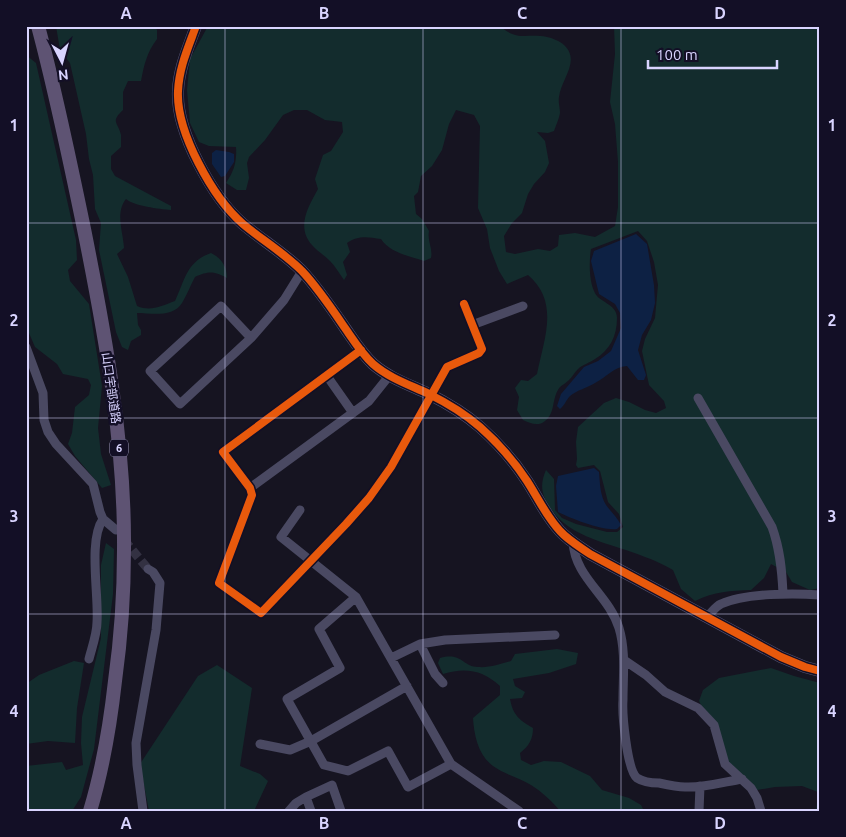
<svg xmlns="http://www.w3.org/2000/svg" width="846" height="837" viewBox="0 0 846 837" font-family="Ubuntu,'Noto Sans JP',sans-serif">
<rect width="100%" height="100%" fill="#161421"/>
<!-- green -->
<path fill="#132c2d" d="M 56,26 L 154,26 L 157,30 L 157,39 C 147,52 144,65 141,81 L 128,81 L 123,92 L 123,110 C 110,122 118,122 121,135 C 121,139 121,144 121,147 L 111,156 L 111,169 L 115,176 L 171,206 L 171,210 C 159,209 134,206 126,199 C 115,213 123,231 124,248 L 117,254 L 128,277 L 137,306 C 151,312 161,306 175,301 C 185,280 186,262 211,253 C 221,258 227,266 227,278 C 213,271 209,271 195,277 C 190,286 187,295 182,303 C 173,318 151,313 137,313 L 138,325 L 141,330 L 141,335 L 131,341 L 128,350 L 122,347 L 116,332 L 99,250 L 101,223 L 95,209 L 93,175 L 89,159 L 86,134 L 70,63 L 60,50 Z
M 208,26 L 500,26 C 518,42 526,33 547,37 C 552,38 560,41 564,45 C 581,61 561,79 559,97 C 558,102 560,108 560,113 C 559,119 556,125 554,131 L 548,133 L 537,132 L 545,141 L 549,163 L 545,172 L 534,184 L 528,194 L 522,213 L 512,223 L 504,236 L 506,252 L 515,254 L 538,249 L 550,251 L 558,246 L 559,235 L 575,233 L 595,237 L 615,226 L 618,207 L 618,162 L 615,124 L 610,102 L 615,54 L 614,26 L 820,26 L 820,588 L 810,590 L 792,582 L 786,572 L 771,564 L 764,578 L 751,590 C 730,591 715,591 695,601 L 681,589 L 673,570 C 664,565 654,560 645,557 C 612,543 569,539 549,506 C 541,493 540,484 546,470 L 554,479 L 555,510 L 562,518 L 576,524 L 607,532 L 617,532 L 623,527 L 619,514 L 608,502 L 600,471 L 594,465 L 578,468 L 576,465 L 577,459 L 576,442 L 578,427 L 604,403 L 616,398 L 629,402 L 645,410 L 656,413 L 666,408 L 664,401 L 649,385 L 642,351 L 645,339 L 655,318 L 658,285 L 654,262 L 647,241 L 638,231 L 591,249 C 589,261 589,280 594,291 C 598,303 617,303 617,318 C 617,336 610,350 595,359 C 590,363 583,364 578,369 C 575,372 572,377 569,380 C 566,383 562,385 560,387 C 551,398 556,413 545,421 C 538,427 530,423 523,420 L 517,410 L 519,397 L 515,388 L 521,380 L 528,381 L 537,374 C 544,339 560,302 528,275 L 507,284 L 499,271 L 490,248 L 487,229 L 478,208 L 480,126 L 474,115 L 456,110 L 449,124 L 442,150 L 432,166 L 421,176 L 418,192 L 414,196 L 416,214 L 422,219 L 429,231 C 427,241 433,248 431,258 L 424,261 C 410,256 390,253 381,239 C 368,237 358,235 347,243 L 350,252 L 343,262 L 347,275 L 344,280 C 339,273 335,266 330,261 C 324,255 317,251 312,245 C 296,227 308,207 318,189 L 315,179 L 323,155 L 331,151 L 343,132 L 342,122 L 325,120 L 307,110 L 294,110 L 283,115 L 265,140 L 249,157 L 247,163 L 249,178 L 246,190 L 237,190 L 226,183 C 234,171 237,162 236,147 L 209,146 L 199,142 L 190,123 L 187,90 L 190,59 Z
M 26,55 L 36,63 L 76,240 L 77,260 L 68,270 L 70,281 L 89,304 L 102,386 L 98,428 L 101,454 L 111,485 L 102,488 L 75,456 L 68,444 L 72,433 L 75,407 L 89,395 L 91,385 L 88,379 L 63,374 L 57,364 L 35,347 L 26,326 Z
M 106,543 L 114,549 L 113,594 L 94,749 L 81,797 L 72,811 L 26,811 L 26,766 L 62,762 L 66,770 L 83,765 L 81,743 L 82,717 L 101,638 L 101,565 Z
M 557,649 L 578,653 L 576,664 L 549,673 L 513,679 L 515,686 L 525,692 L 522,698 L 510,699 C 513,715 519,720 533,728 C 533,739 529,746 520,753 L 521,760 L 531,765 L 544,761 L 561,762 L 590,776 L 602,790 L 629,798 L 641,805 L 644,811 L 560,811 C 552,801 542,792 531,785 C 519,778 504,774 493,766 C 478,755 474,735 473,718 L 500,695 L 500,686 C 483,670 465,667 443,674 L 438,663 L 440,658 C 463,652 462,667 478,667 C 489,668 500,664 511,661 L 515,654 Z
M 74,661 L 84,663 L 77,708 L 75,743 L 48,741 L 26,744 L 26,684 L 39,675 Z
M 217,665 L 252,688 L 240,766 L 260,774 L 268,781 L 254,811 L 149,811 L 140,764 L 198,676 Z
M 771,668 L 794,676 L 820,683 L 820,811 L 816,811 L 818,792 L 802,786 L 775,787 L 757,790 L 728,765 L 724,749 L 699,701 L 703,690 L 719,678 Z"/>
<!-- water -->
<path fill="#0d2144" d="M 216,150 L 229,152 L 234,154 L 234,162 L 225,176 L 221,177 L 212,164 L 212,153 Z
M 636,234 L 647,244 L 654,285 L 655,303 L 651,320 L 642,335 L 638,350 L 646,375 L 644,380 L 638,380 L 627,366 C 613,367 607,377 595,383 C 587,388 577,390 570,396 C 566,400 565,405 560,409 L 557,406 L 561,394 L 584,367 L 598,361 L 611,351 L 621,328 L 620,313 L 615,304 L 599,294 L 597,286 L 591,261 L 594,251 Z
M 594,468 L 599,472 C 600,484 600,495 606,505 C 611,512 617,517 621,525 L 617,529 C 603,531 572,519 558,512 L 556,486 L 558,476 Z"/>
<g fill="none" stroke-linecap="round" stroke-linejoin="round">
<!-- street-tunnel -->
<path stroke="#333142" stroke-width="9" stroke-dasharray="9 4.5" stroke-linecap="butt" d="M 124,540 L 148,569"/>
<!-- street -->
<path stroke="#4a4962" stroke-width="9" d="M 221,306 L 251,338 L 180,404 L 150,371 Z
M 472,325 L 523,306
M 251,338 L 284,300 L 302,271
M 26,347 L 43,393 L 44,420 L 48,432 L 56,444 L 93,484 L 100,512 L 103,519 L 116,530
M 361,350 L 223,452 L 250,488 L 252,495 L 219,583 L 261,613 L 346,524 L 369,498 L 391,467 L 447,367 L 479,353 L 482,349 L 464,304
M 327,376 L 353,413
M 698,398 L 772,527 C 780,549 782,570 783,594
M 250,488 L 369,401 L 389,376
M 300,510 L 281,537 L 356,597 L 451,764 L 519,811
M 573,542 C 575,578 609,595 619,628 C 626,651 623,676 623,700 C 622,714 627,770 637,778 C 643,782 652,783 659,783 C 668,785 677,787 685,787 C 704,788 724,782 742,779
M 356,597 L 319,629 L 340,668 L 287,699 L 324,765 L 348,771 L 388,751 L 408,787 L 451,764
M 707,617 C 711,613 716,606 721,604 C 745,593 794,593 820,595
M 420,644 L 435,674 L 443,683
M 391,658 L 420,644 L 445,640 L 555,635
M 89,659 C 92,647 97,634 97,622 C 99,595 88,540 103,519
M 624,660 L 646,675 L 665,692 L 698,708 L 714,725 L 725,764 L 751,788 L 757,798 L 761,811
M 260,744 L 290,750 L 311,741 L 407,686
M 306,797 L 332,785 L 341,811
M 143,811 L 137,765 L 136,743 L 156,630 L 160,583 L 153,572 L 148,569
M 289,811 L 296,803 L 306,797 L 311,811
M 699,811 L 700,786"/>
<!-- secondary -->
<path stroke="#575674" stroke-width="12" d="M 196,26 C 188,48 179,68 178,91 C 176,132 213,198 243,224 C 262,240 284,253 302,271 C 318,288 332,309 345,328 C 354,341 362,354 373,364 C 389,378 410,385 429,394 C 447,403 465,414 480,427 C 498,443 514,461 527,481 C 538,498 546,516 560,531 C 568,540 580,547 590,554 L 781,657 L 805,667 L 820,671"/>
<!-- primary -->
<path stroke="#5e5373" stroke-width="14" d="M 38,26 C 56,93 70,161 84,229 C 105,334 125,442 124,550 C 124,594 121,638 115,681 C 110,726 103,768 90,811"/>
<defs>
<path id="cycleway" d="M 196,26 C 188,48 179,68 178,91 C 176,132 213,198 243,224 C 262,240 284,253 302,271 C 318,288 332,309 345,328 C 354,341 362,354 373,364 C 389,378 410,385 429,394 C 447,403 465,414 480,427 C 498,443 514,461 527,481 C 538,498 546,516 560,531 C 568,540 580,547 590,554 L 781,657 L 805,667 L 820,671
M 361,350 L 223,452 L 250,488 L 252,495 L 219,583 L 261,613 L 346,524 L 369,498 L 391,467 L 447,367 L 479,353 L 482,349 L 464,304"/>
</defs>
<!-- cycleway casing -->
<use href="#cycleway" stroke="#130f26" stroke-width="11"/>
<!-- cycleway -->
<use href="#cycleway" stroke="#e8590c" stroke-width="8"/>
</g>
<!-- grid -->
<path fill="none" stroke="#d9d4ff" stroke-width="1" stroke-opacity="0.55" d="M 225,26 L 225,811M 423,26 L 423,811M 621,26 L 621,811M 26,223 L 820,223M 26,418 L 820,418M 26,614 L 820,614"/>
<g text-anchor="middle" stroke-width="5" stroke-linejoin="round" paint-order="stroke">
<!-- shield labels -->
<rect fill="#130f26" stroke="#9e99be" stroke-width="1" x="110" y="439.5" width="18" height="17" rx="4"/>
<g font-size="11" font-weight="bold" fill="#d9d4ff">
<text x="119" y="452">6</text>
</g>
<!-- street labels -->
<g font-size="12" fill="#d9d4ff" stroke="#130f26">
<text transform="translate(111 388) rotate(82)" y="4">山口宇部道路</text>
</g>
</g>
<!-- border -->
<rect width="846" height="837" fill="none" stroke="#130f26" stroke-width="55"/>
<!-- north arrow -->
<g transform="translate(62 62) rotate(174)" stroke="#130f26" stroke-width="4" paint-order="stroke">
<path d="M0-4L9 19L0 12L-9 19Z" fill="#d9d4ff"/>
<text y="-8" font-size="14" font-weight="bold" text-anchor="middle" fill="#d9d4ff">N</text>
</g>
<!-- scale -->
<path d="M648 60v8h129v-8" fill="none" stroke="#d9d4ff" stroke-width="2.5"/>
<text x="656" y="60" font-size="15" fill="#d9d4ff" stroke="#130f26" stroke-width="4" paint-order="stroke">100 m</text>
<rect x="28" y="28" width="790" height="782" fill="none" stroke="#d9d4ff" stroke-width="2"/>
<g font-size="16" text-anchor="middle" font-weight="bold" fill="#d9d4ff">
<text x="126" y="19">A</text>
<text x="324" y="19">B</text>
<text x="522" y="19">C</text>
<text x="720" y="19">D</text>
<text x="14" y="131">1</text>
<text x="832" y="131">1</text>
<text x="14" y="326">2</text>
<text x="832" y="326">2</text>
<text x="14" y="522">3</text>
<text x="832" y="522">3</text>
<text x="14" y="717">4</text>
<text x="832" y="717">4</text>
<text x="126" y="829">A</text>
<text x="324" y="829">B</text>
<text x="522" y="829">C</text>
<text x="720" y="829">D</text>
</g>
</svg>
